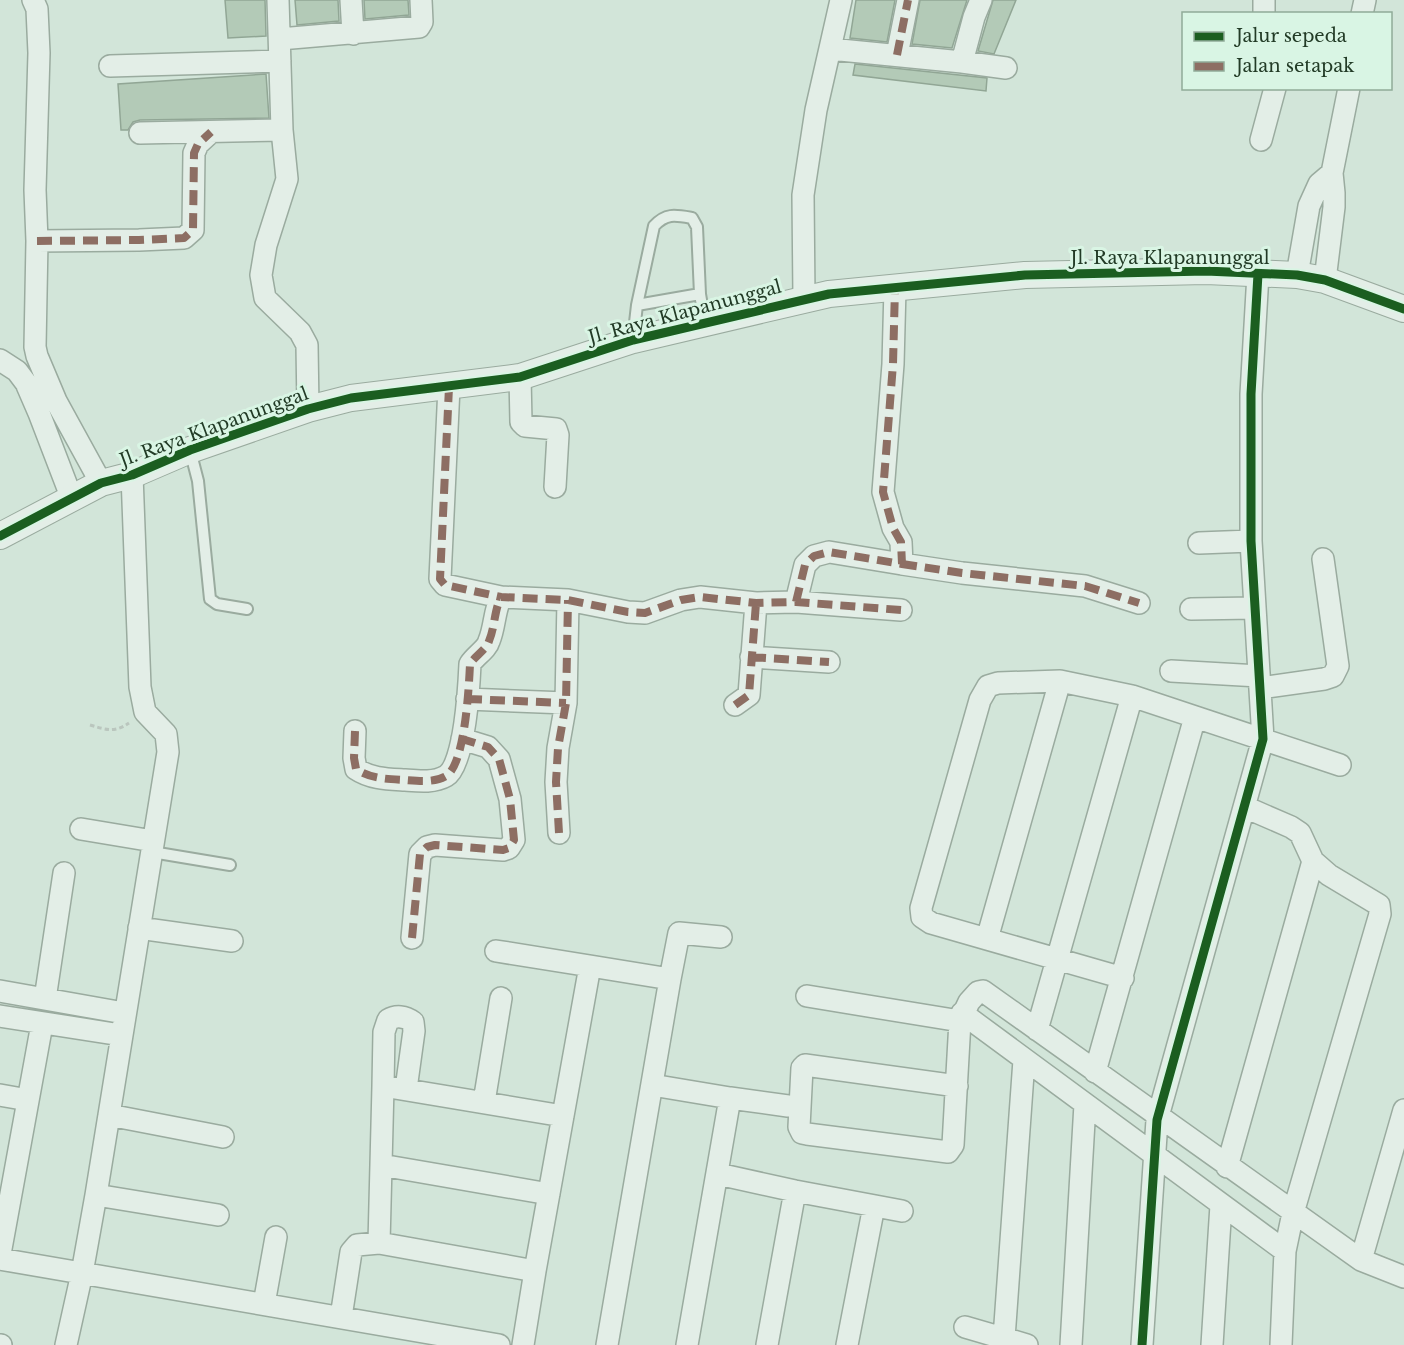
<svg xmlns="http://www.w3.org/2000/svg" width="1404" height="1345" viewBox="0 0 1404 1345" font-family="'Libre Baskerville',serif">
<rect width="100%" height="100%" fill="#d2e5d9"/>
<!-- building -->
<path fill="#b3cab7" stroke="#91a695" stroke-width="1.5" d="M 225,0 L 265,0 L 266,36 L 228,38 Z
M 295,0 L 338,0 L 339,21 L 297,25 Z
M 364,0 L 408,0 L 409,15 L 365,19 Z
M 856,0 L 895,0 L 887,42 L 850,38 Z
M 920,0 L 967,0 L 952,48 L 912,44 Z
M 993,0 L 1016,0 L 994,54 L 978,51 Z
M 855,64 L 987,78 L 986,91 L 853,75 Z
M 266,74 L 269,118 L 140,120 L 133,122 L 128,130 L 121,130 L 118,84 Z"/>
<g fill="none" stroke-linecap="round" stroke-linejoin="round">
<defs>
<path id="service" d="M 637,305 L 700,294
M 633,340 L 637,305 L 654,226 C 666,213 675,215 692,218 L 697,227 L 700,294 L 705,323
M 190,450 L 198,481 L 210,599 L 217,604 L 247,609
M 152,852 L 230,865"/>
<path id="minor" d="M 33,0 L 37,9 L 39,53 L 35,190 L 37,241 L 35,347 L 37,356 L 56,401 L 101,483
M 278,0 L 282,130 L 287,179 L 266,245 L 261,275 L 265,298 L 300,332 L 307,345 L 308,409
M 351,0 L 353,34
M 1264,14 L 1264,0
M 1362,14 L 1365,0
M 280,39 L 419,27 L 422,22 L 421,0
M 830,49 L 962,62 L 1006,68
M 897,55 L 908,0
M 962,62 L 974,17 L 981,0
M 110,66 L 280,61
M 140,133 L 282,130
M 1261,140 L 1275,88
M 37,241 L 139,240 L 184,238 L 193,230 L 194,153 L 198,144 L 211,132
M 1297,275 L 1309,206 L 1319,184 L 1332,173
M 1325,280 L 1334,207 L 1334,193 L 1332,173 L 1349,88
M 804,298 L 803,195 L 816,110 L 841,0
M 0,360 L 17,371 L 26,383 L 39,413 L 72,499
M 520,377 L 521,422 L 525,426 L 556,429 L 558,435 L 555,487
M 449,387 L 440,579 L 445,585 L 501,597
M 1199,543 L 1251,541
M 902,564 L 962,573 L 1085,586 L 1139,603
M 796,602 L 805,565 L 814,556 L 829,552 L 902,564 L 901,542 L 893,528 L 883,492 L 893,364 L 895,288
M 1191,609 L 1254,608
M 751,657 L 829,662
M 1171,671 L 1259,676
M 1260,688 L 1324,679 L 1333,676 L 1338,666 L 1323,559
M 467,699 L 566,703
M 735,705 L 749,695 L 756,603
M 355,731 L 354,758 L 356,769 C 371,779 388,779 405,780 C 418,781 434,783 446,776 C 465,765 469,686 470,664 C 475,656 487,649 489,641 C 495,627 494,611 501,597 L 568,600 L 628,612 L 645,613 L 681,600 L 700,597 L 756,603 L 796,602 L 901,610
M 1245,807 L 1291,827 L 1300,833 L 1313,861 L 1329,875 L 1379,905 L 1380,914 L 1293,1213 L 1285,1251 L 1281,1345
M 81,829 L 153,841
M 559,833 L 556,782 L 558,748 L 566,703 L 568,600
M 139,928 L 232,941
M 412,938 L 420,854 L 427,847 L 435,845 L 503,850 L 509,848 L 514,840 L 510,799 L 499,759 L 488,747 L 462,739
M 987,939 L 1060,681
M 496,951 L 590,966
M 1123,978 L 931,923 L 922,917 L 921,908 L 980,700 L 988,686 L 998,683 L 1060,681 L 1132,696 L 1340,765
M 670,979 L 679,933 L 721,937
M 0,991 L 124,1013
M 807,996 L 960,1021
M 45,999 L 64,873
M 962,1013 L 1285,1251
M 0,1016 L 121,1035
M 1037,1030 L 1132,696
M 1095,1072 L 1195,717
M 652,1085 L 730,1098 L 687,1345
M 383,1086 L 384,1032 L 388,1020 C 396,1015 405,1016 413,1022 L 414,1031 L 406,1089
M 957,1086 L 805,1065 L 802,1068 L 799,1127 L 802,1133 L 807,1134 L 948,1152 L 953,1145 L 960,1021 L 969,1002 L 978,992 L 983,991 L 1361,1260 L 1404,1277
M 0,1095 L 28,1100
M 730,1098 L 788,1106
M 484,1102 L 501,998
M 109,1115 L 223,1137
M 381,1165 L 549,1194
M 1227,1167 L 1313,861
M 718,1174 L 795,1191 L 902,1211
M 96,1195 L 218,1215
M 379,1243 L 383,1086 L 563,1116
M 0,1254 L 42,1024
M 0,1259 L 499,1345
M 1361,1260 L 1404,1110
M 535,1271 L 590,966 L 670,979 L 607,1345
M 264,1304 L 276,1237
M 341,1317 L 351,1252 L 357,1245 L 379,1243 L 535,1271 L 523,1345
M 965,1327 L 1027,1345
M 1004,1338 L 1024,1060
M 0,1345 L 1,1345
M 66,1345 L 82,1273 L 96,1195 L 168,752 L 166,734 L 145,712 L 140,687 L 132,475
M 767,1345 L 795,1191
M 847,1345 L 874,1206
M 1071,1345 L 1085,1104
M 1142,1345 L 1157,1120 L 1263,739 L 1251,541 L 1251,394 L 1258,274
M 1212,1345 L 1221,1205"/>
<path id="tertiary" d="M 0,536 L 101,483 L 132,475 L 190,450 L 308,409 L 351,398 L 520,377 L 633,340 L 829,294 L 1025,275 L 1206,271 L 1297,275 L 1325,280 L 1404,309"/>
</defs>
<!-- service casing -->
<use href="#service" stroke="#9aab9f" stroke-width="14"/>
<!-- minor casing -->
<use href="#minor" stroke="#9aab9f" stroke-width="24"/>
<!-- tertiary casing -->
<use href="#tertiary" stroke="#9aab9f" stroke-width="28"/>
<!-- path -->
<path stroke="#bac6be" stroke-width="3" stroke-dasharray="4.5 3" stroke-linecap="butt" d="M 90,725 C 107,730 114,733 129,723"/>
<!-- service -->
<use href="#service" stroke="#e3eee7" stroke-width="10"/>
<!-- minor -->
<use href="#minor" stroke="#e3eee7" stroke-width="21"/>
<!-- tertiary -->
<use href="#tertiary" stroke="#e3eee7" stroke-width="26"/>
<!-- quiet -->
<path stroke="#8d6e63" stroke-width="8" stroke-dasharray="15 8" stroke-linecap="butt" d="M 897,55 L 908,0
M 37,241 L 139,240 L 184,238 L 193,230 L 194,153 L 198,144 L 211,132
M 449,387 L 440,579 L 445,585 L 501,597
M 902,564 L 962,573 L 1085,586 L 1139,603
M 796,602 L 805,565 L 814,556 L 829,552 L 902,564 L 901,542 L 893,528 L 883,492 L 893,364 L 895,288
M 751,657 L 829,662
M 467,699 L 566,703
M 735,705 L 749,695 L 756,603
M 355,731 L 354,758 L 356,769 C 371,779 388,779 405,780 C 418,781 434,783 446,776 C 465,765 469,686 470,664 C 475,656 487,649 489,641 C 495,627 494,611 501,597 L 568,600 L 628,612 L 645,613 L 681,600 L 700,597 L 756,603 L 796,602 L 901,610
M 559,833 L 556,782 L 558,748 L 566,703 L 568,600
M 412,938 L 420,854 L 427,847 L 435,845 L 503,850 L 509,848 L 514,840 L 510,799 L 499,759 L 488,747 L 462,739"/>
<defs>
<path id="cycleway" d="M 0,536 L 101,483 L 132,475 L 190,450 L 308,409 L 351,398 L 520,377 L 633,340 L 829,294 L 1025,275 L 1206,271 L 1297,275 L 1325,280 L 1404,309
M 1142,1345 L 1157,1120 L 1263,739 L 1251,541 L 1251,394 L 1258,274"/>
</defs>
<!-- cycleway casing -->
<use href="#cycleway" stroke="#d9f5e4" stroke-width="13"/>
<!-- cycleway -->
<use href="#cycleway" stroke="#1b5e20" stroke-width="9"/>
</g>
<g text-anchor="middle" stroke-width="6" stroke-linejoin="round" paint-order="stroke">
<!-- street labels -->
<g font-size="18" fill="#223b26" stroke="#d9f5e4">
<text x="1170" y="264">Jl. Raya Klapanunggal</text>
<text transform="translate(685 312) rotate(-15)" y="6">Jl. Raya Klapanunggal</text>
<text transform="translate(214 427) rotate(-20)" y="6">Jl. Raya Klapanunggal</text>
</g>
</g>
<!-- legend -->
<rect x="1182" y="12" width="210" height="78" fill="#d9f5e4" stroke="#90ab98" stroke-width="1.5"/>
<rect x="1194" y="32" width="30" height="9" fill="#1b5e20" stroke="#90ab98" stroke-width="1.5"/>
<text x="1236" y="42" font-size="18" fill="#223b26">Jalur sepeda</text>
<rect x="1194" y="62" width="30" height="9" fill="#8d6e63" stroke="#90ab98" stroke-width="1.5"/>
<text x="1236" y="72" font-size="18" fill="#223b26">Jalan setapak</text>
</svg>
